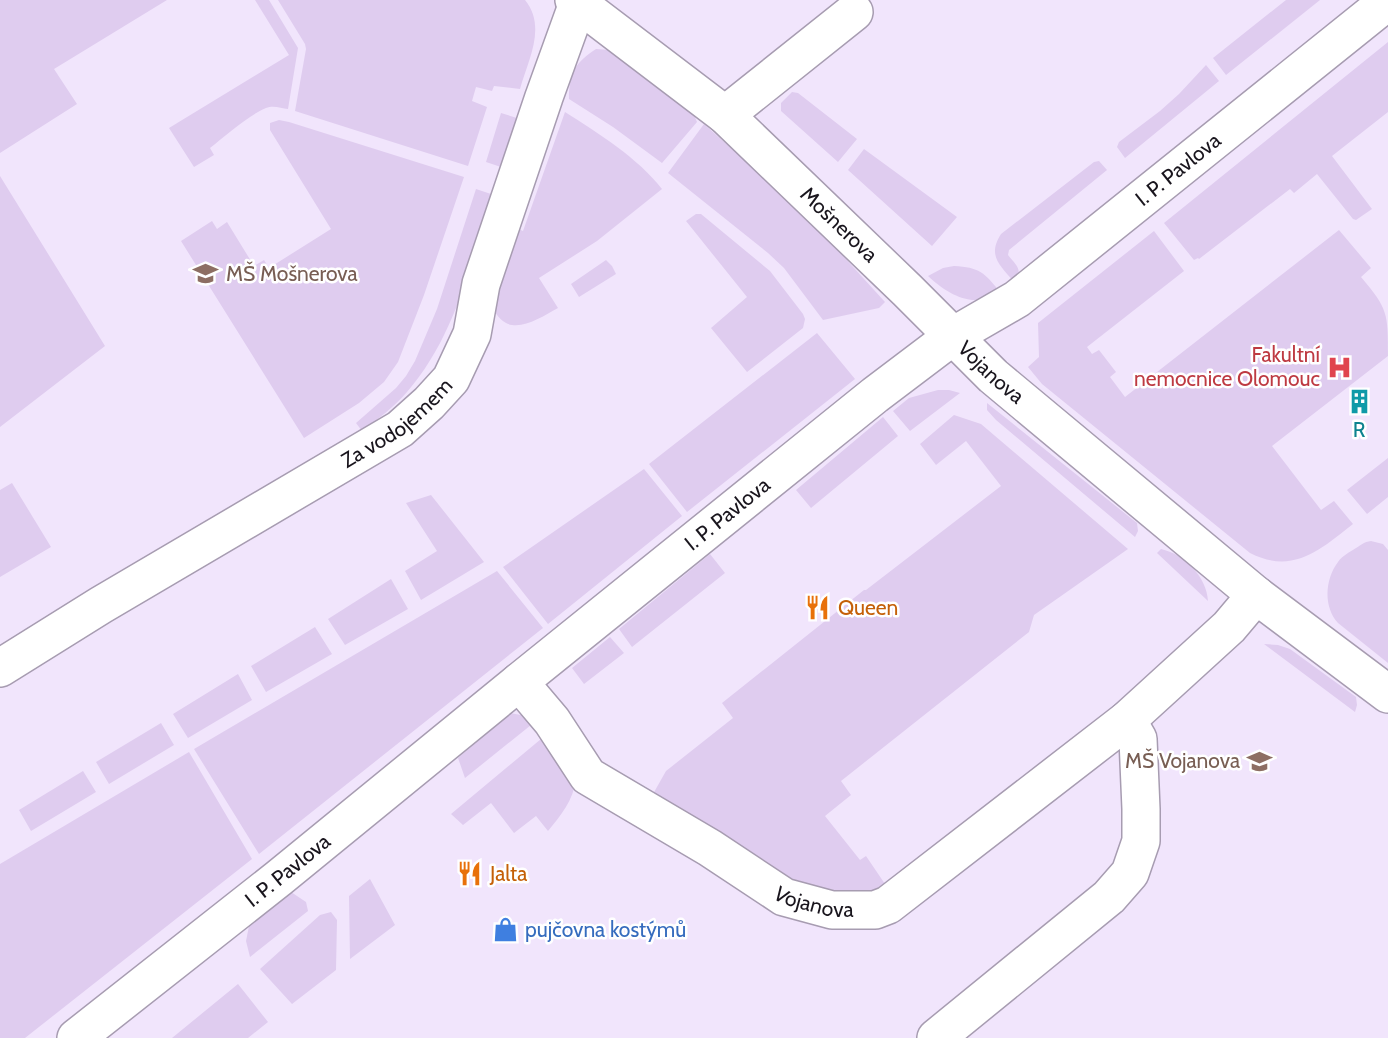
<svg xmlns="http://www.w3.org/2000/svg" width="1388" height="1038" viewBox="0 0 1388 1038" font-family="Cabin,sans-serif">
<rect width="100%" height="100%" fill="#f1e5fc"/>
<!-- green -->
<path fill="#dfccef" d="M 0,0 L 167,0 L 54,69 L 77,104 L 0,153 Z
M 255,0 L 269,0 L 298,48 L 288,109 C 281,108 273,105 266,108 C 249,115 225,136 210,148 L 214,155 L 194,167 L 169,128 L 289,55 Z
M 278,0 L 525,0 C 547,27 528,60 520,89 L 494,86 L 492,91 L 476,87 L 472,101 L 487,107 L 468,166 L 295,111 L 306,49 L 305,44 Z
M 1286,0 L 1320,0 L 1226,75 L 1213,58 Z
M 1388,42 L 1388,112 L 1332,156 L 1372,209 L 1356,220 L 1353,219 L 1317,174 L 1294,193 L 1290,189 L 1199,259 L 1198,258 L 1194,260 L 1164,223 Z
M 596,49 L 609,50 L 694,115 L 697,122 L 662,163 L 613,127 L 569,99 C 569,73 575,63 596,49 Z
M 1206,65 L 1219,81 L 1125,158 L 1117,147 L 1119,142 L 1160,111 L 1179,94 Z
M 792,92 L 798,93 L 857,139 L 838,162 L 781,111 L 781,103 Z
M 565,112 C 598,133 638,158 662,189 L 597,241 L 539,278 L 558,308 C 536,320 508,340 493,308 L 516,228 L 523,231 Z
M 501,113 L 520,119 L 504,168 L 486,162 Z
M 279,120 L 289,122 L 464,177 L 424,295 L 398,362 L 384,382 L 359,403 L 304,438 L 181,241 L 212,221 L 217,229 L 227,222 L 254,266 L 264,260 L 269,268 L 331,229 L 270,130 L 270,123 Z
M 704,124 L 782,194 L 834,246 L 885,302 L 879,308 L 823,320 L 784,268 L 768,253 L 668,173 Z
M 864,149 L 957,217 L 932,246 L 848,170 Z
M 1099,161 L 1107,170 L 1009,250 L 1008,255 C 1016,265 1024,270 1014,282 C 1000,265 987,256 1001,234 L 1094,162 Z
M 0,176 L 105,346 L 0,427 Z
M 476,189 L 494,195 C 471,263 455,337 407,392 C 394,407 378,419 362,431 L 356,423 L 396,388 L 406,376 L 415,361 L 437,309 Z
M 696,214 L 701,214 L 770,271 L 803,314 L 805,319 L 803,328 L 747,372 L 711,328 L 747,297 L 686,221 Z
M 1339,230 L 1371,268 L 1361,277 C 1388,309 1388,313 1388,356 L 1272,446 L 1321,510 L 1334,501 L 1353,524 C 1320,550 1293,575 1250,553 L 1042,384 L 1028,367 L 1039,357 L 1038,323 L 1154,231 L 1184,271 L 1087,347 L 1092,354 L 1099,350 L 1116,372 L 1110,377 L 1125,397 Z
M 606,260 L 612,266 L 616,274 L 579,297 L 571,284 Z
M 954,266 C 979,267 985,273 1000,292 C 995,294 990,297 984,299 C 964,304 943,290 928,276 L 943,268 Z
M 817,333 L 855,379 L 687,512 L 649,464 Z
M 938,390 L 949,390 L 960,393 L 910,431 L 893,411 L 909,398 Z
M 987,403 L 1137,523 L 1138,531 L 1135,537 L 996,420 L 987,410 Z
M 954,415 L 981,424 L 1128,549 L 1034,615 L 1029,632 L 841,781 L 851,795 L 825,816 L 860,860 L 866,856 L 885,884 L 869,897 L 813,896 L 653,794 L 666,771 L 733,718 L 722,703 L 864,590 L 866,590 L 1001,486 L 966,441 L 936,465 L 920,444 Z
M 883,417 L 898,436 L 811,508 L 796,490 Z
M 1388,458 L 1388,497 L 1367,514 L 1347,490 Z
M 644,469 L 682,516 L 548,624 L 503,567 Z
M 12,483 L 51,547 L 0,577 L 0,490 Z
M 431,495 L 484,562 L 421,600 L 405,571 L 437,551 L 406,503 Z
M 1371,541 L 1383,544 L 1388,550 L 1388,663 L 1338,623 C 1323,607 1325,579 1338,562 C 1342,556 1350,552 1356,548 C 1361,545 1364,542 1371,541 Z
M 1161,549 C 1184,554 1207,577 1208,601 L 1157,553 Z
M 710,554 L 725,573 L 632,647 L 619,629 Z
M 497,571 L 543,628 L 259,854 L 194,749 Z
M 391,579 L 408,609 L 345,645 L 328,619 Z
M 315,627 L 332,654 L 266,692 L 251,666 Z
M 610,637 L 624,653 L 584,684 L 572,668 Z
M 1264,644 L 1278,645 L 1290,649 L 1356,697 L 1357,705 L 1355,712 Z
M 238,674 L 252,700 L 188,738 L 173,714 Z
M 510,713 L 526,716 L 536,721 L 465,778 L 458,758 Z
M 161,723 L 174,745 L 109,784 L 96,762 Z
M 547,734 L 576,779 C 573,801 561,815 548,831 L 536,816 L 514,833 L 491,803 L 463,825 L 451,814 Z
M 189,752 L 252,859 L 25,1038 L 0,1038 L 0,864 Z
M 83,771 L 96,792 L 31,831 L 19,810 Z
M 370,879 L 395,925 L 350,959 L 349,896 Z
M 291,892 L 306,902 L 308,911 L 250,957 L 246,941 L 249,926 Z
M 331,912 L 337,920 L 336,970 L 292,1004 L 260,969 L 320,915 Z
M 238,984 L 268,1022 L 248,1038 L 172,1038 Z"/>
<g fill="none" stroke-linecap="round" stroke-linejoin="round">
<defs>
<g id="minor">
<path id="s1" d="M 574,0 L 725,115 L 907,290 L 993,376 L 1256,595 L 1388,694"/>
<path d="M 725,115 L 854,12"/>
<path id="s2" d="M 0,668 L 101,605 L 400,429 L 429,403 L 451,379 L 472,334 L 481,284 L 544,97 L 578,3"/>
<path id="s3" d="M 519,682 L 552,721 L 588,776 L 710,848 L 784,897 L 832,910 L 875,910 L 888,905 L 1127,720 L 1229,627 L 1256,595"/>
<path id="s4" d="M 76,1038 L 279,878 L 519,682 L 875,395 L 953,336 L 1017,299 L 1388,1"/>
<path d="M 936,1038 L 1109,897 L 1130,873 L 1141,841 L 1141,809 L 1138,739 L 1127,720"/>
</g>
</defs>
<!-- minor casing -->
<use href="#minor" stroke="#a79cb1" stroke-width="40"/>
<!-- minor -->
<use href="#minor" stroke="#fff" stroke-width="37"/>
</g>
<!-- icons -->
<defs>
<symbol id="school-bare" viewBox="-9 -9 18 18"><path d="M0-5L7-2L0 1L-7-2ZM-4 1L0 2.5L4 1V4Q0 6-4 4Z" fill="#8d6e63" stroke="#fff" stroke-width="2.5" paint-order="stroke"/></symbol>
<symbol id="hospital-bare" viewBox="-9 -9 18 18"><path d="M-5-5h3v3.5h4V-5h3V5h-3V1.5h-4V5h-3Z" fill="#e0444e" stroke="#fff" stroke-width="2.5" paint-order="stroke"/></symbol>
<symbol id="building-bare" viewBox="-9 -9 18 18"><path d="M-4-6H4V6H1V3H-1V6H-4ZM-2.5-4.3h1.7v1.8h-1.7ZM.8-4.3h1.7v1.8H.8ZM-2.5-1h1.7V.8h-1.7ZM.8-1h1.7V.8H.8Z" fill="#0f9aa8" stroke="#fff" stroke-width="2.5" paint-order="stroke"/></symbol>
<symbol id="restaurant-bare" viewBox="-9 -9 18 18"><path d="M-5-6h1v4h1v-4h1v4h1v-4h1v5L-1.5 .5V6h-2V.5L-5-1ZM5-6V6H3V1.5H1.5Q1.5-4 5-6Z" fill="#e8710a" stroke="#fff" stroke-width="2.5" paint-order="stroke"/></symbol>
<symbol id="shop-bare" viewBox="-9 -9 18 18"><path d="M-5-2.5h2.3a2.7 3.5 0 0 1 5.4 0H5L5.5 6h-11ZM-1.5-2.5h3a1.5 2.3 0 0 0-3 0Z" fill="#3f7fe0" stroke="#fff" stroke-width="2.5" paint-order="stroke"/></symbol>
</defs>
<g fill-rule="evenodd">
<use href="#school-bare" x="188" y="256" width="35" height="35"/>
<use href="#hospital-bare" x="1322" y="350" width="35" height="35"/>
<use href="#building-bare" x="1342" y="384" width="35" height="35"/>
<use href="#restaurant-bare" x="800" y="590" width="35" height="35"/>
<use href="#school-bare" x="1242" y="744" width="35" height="35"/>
<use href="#restaurant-bare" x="452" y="856" width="35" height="35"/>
<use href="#shop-bare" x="488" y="912" width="35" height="35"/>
</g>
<g text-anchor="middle" stroke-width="5" stroke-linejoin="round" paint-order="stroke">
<!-- street labels -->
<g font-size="21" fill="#19151d" stroke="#fff">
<text dy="7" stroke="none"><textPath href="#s4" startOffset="1404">I. P. Pavlova</textPath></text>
<text dy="7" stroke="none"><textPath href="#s1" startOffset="348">Mošnerova</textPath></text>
<text dy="7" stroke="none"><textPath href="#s1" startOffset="560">Vojanova</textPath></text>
<text dy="7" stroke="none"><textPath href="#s2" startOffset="467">Za vodojemem</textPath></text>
<text dy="7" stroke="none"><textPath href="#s4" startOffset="836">I. P. Pavlova</textPath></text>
<text dy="7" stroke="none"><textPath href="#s4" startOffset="270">I. P. Pavlova</textPath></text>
<text dy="7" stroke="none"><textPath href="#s3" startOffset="378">Vojanova</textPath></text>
</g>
<!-- education labels -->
<g font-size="21" fill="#785e54" stroke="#fff" text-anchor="start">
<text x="226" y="281">MŠ Mošnerova</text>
<text x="1240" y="768" text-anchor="end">MŠ Vojanova</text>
</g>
<!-- health labels -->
<g font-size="21" fill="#be3a42" stroke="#fff" text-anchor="end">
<text x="1320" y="362">Fakultní<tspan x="1320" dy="24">nemocnice Olomouc</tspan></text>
</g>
<!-- culture labels -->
<g font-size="21" fill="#0d838f" stroke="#fff">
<text x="1359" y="437">R</text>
</g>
<!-- food labels -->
<g font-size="21" fill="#c56008" stroke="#fff" text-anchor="start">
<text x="838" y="615">Queen</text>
<text x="490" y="881">Jalta</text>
</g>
<!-- shop labels -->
<g font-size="21" fill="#366cbe" stroke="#fff" text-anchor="start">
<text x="525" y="937">pujčovna kostýmů</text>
</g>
</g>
</svg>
